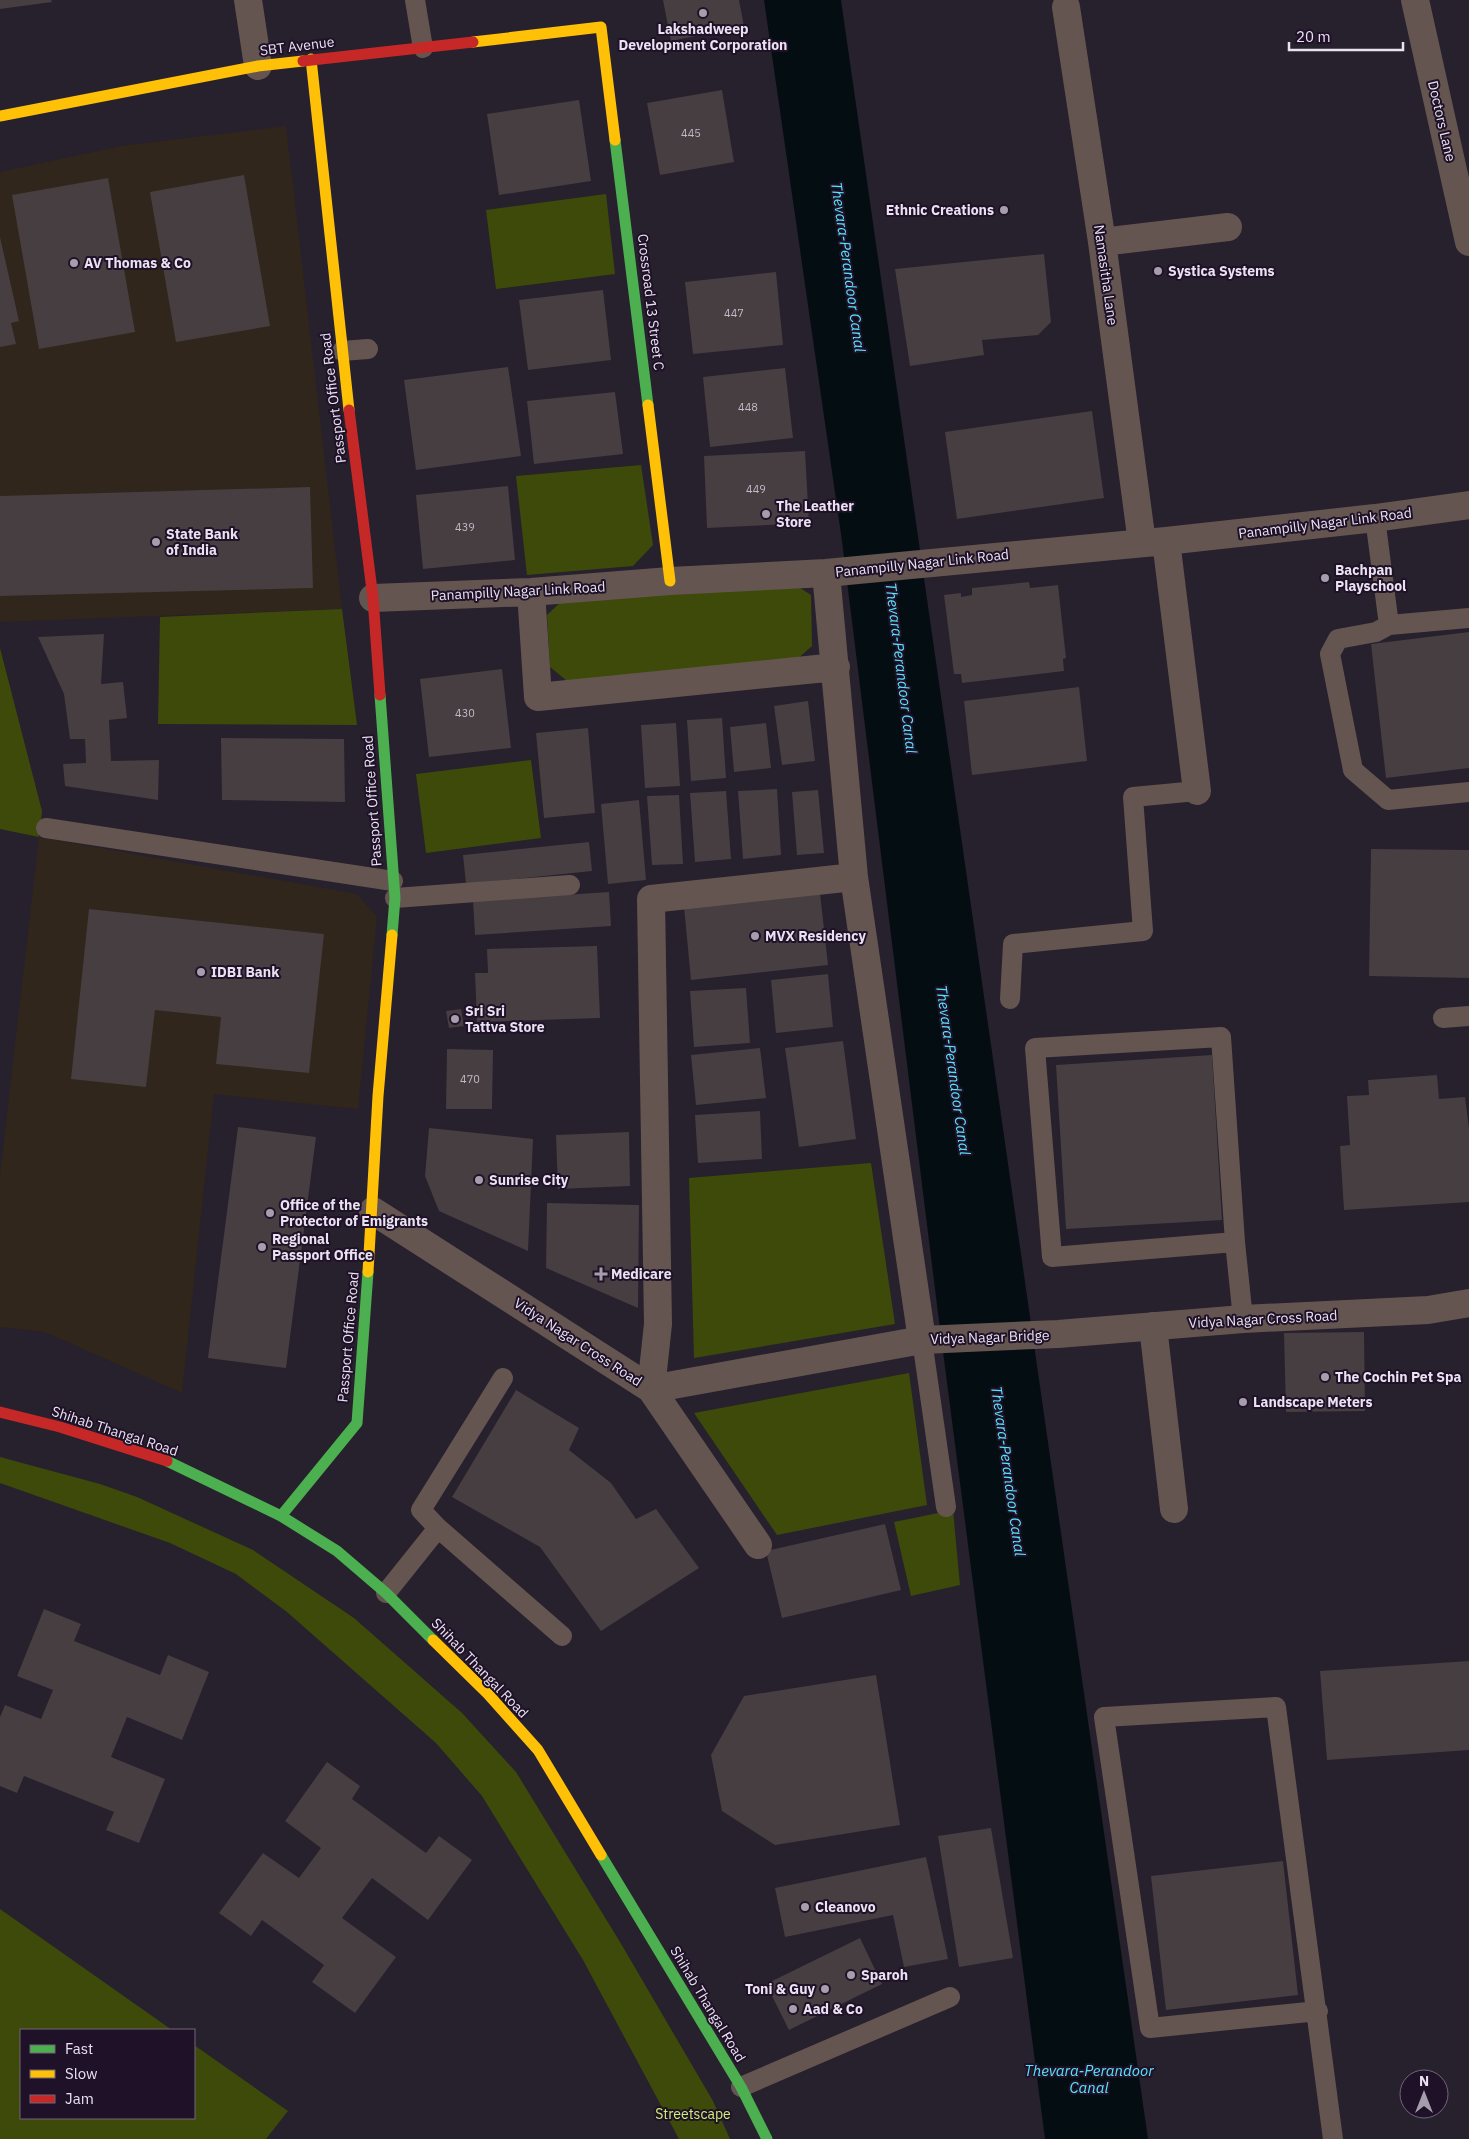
<svg xmlns="http://www.w3.org/2000/svg" width="1469" height="2139" viewBox="0 0 1469 2139" font-family="'IBM Plex Sans',sans-serif">
<rect width="100%" height="100%" fill="#27202d"/>
<!-- commercial -->
<path fill="#30261b" d="M 286,126 L 342,609 L 0,622 L 0,172 L 121,146 Z
M 39,837 L 357,894 L 377,917 L 358,1109 L 214,1094 L 182,1393 L 45,1332 L 0,1327 L 0,1175 Z"/>
<!-- green -->
<path fill="#3e4a0a" d="M 606,194 L 615,274 L 496,289 L 486,210 Z
M 641,465 L 653,545 L 633,566 L 527,575 L 516,476 Z
M 794,584 L 811,595 L 812,646 L 795,661 L 567,681 L 550,667 L 547,615 L 564,599 Z
M 342,609 L 357,725 L 158,724 L 160,617 Z
M 0,648 L 42,811 L 39,837 L 0,829 Z
M 531,760 L 541,838 L 426,853 L 416,774 Z
M 871,1163 L 895,1324 L 694,1358 L 689,1178 Z
M 909,1373 L 927,1505 L 777,1535 L 694,1413 Z
M 0,1457 L 100,1484 L 137,1497 L 253,1550 L 354,1618 L 462,1713 L 516,1772 L 620,1942 L 713,2101 L 730,2139 L 679,2139 L 583,1960 L 482,1796 L 436,1743 L 287,1612 L 236,1574 L 170,1543 L 0,1483 Z
M 953,1510 L 960,1585 L 911,1596 L 894,1522 Z
M 0,1909 L 172,2030 L 21,2030 L 21,2118 L 194,2118 L 194,2045 L 288,2111 L 266,2139 L 0,2139 Z"/>
<!-- water -->
<path fill="#040e12" d="M 764,0 L 841,0 L 1148,2139 L 1045,2139 L 938,1313 L 842,541 Z"/>
<!-- building -->
<path fill="#463e40" d="M 0,0 L 51,0 L 52,2 L 0,9 Z
M 663,0 L 739,0 L 744,26 L 671,41 Z
M 722,90 L 734,162 L 660,175 L 647,103 Z
M 579,100 L 591,181 L 499,195 L 487,114 Z
M 244,175 L 270,326 L 176,342 L 150,192 Z
M 108,178 L 135,332 L 39,349 L 12,195 Z
M 0,237 L 19,321 L 11,323 L 16,344 L 0,347 Z
M 1044,254 L 1051,322 L 1038,335 L 982,340 L 984,355 L 910,366 L 895,269 Z
M 776,272 L 783,345 L 693,354 L 685,282 Z
M 603,290 L 611,360 L 528,370 L 519,300 Z
M 508,367 L 521,456 L 416,470 L 404,380 Z
M 785,368 L 793,438 L 710,447 L 703,377 Z
M 615,392 L 623,454 L 534,464 L 527,401 Z
M 1092,411 L 1104,498 L 957,519 L 945,432 Z
M 805,451 L 809,523 L 707,528 L 704,456 Z
M 508,486 L 515,560 L 423,569 L 416,495 Z
M 310,487 L 313,588 L 0,596 L 0,496 Z
M 1029,582 L 1030,588 L 1058,585 L 1066,658 L 1063,659 L 1064,671 L 962,683 L 961,674 L 954,674 L 944,595 L 961,593 L 961,597 L 972,595 L 972,588 Z
M 1469,632 L 1469,768 L 1386,778 L 1371,644 Z
M 104,634 L 101,684 L 123,682 L 127,718 L 109,720 L 111,761 L 159,760 L 158,800 L 65,786 L 63,764 L 86,763 L 85,739 L 70,739 L 64,694 L 38,637 Z
M 502,669 L 511,748 L 429,757 L 420,679 Z
M 1079,687 L 1087,761 L 972,775 L 964,701 Z
M 808,701 L 815,761 L 782,765 L 774,706 Z
M 722,718 L 726,778 L 691,781 L 687,720 Z
M 676,723 L 680,786 L 645,788 L 641,725 Z
M 766,723 L 771,768 L 734,772 L 730,727 Z
M 588,728 L 595,813 L 544,818 L 536,733 Z
M 221,738 L 344,739 L 345,802 L 222,800 Z
M 777,789 L 781,855 L 743,859 L 738,791 Z
M 818,790 L 824,853 L 797,855 L 792,792 Z
M 726,791 L 731,859 L 695,862 L 690,793 Z
M 679,795 L 683,864 L 652,865 L 647,796 Z
M 639,800 L 646,880 L 608,884 L 601,804 Z
M 589,842 L 592,871 L 466,884 L 463,855 Z
M 1371,849 L 1469,850 L 1469,978 L 1369,976 Z
M 609,892 L 611,926 L 475,935 L 473,901 Z
M 820,893 L 828,965 L 691,980 L 684,907 Z
M 89,909 L 324,934 L 309,1073 L 216,1064 L 221,1017 L 155,1010 L 146,1087 L 71,1079 Z
M 597,946 L 600,1018 L 477,1022 L 475,973 L 488,973 L 487,949 Z
M 828,974 L 833,1027 L 776,1033 L 771,980 Z
M 746,988 L 750,1043 L 694,1047 L 690,991 Z
M 461,1009 L 464,1026 L 449,1028 L 446,1011 Z
M 843,1041 L 856,1139 L 799,1147 L 785,1048 Z
M 760,1048 L 766,1098 L 696,1105 L 691,1055 Z
M 447,1049 L 493,1050 L 492,1109 L 446,1109 Z
M 1212,1055 L 1222,1220 L 1066,1229 L 1056,1065 Z
M 1437,1075 L 1439,1099 L 1465,1097 L 1469,1129 L 1469,1202 L 1344,1210 L 1340,1146 L 1350,1145 L 1347,1096 L 1369,1095 L 1368,1080 Z
M 760,1111 L 762,1159 L 698,1163 L 695,1115 Z
M 238,1127 L 316,1137 L 286,1368 L 208,1358 Z
M 429,1128 L 533,1139 L 528,1251 L 439,1211 L 425,1176 Z
M 629,1132 L 630,1186 L 558,1189 L 556,1135 Z
M 547,1203 L 639,1205 L 638,1308 L 546,1268 Z
M 1364,1332 L 1365,1411 L 1286,1412 L 1284,1333 Z
M 516,1390 L 579,1428 L 569,1450 L 611,1483 L 636,1519 L 656,1509 L 699,1568 L 601,1631 L 540,1547 L 452,1497 Z
M 885,1524 L 901,1590 L 782,1618 L 766,1551 Z
M 44,1609 L 81,1624 L 74,1641 L 160,1675 L 168,1655 L 209,1672 L 182,1740 L 127,1717 L 111,1757 L 165,1779 L 139,1843 L 106,1830 L 114,1812 L 24,1776 L 17,1793 L 0,1786 L 0,1717 L 5,1705 L 41,1719 L 53,1690 L 17,1676 Z
M 1469,1661 L 1469,1750 L 1327,1760 L 1320,1671 Z
M 876,1675 L 900,1825 L 775,1845 L 722,1811 L 711,1755 L 744,1696 Z
M 327,1762 L 360,1786 L 352,1799 L 426,1853 L 439,1836 L 472,1860 L 428,1920 L 372,1878 L 342,1918 L 396,1957 L 355,2013 L 312,1982 L 324,1965 L 262,1920 L 251,1936 L 219,1913 L 263,1853 L 299,1878 L 321,1848 L 285,1821 Z
M 991,1828 L 1013,1958 L 959,1967 L 938,1836 Z
M 926,1857 L 948,1959 L 904,1967 L 893,1915 L 785,1937 L 775,1888 Z
M 1283,1861 L 1298,1995 L 1166,2010 L 1151,1876 Z
M 860,1938 L 882,1984 L 789,2030 L 766,1984 Z"/>
<g fill="none" stroke-linecap="round" stroke-linejoin="round">
<!-- lane -->
<path stroke="#645550" stroke-width="20" d="M 415,0 L 423,48
M 342,351 L 368,349
M 1375,518 L 1389,625
M 1469,618 L 1389,625 L 1376,632 L 1338,639 L 1330,654 L 1353,770 L 1388,800 L 1469,792
M 46,828 L 393,881
M 395,898 L 570,885
M 1010,999 L 1013,944 L 1143,931 L 1133,797 L 1197,791
M 1443,1018 L 1469,1016
M 1235,1242 L 1221,1037 L 1035,1048 L 1052,1257 L 1235,1242 L 1243,1319
M 922,1340 L 946,1507
M 438,1528 L 562,1636
M 386,1593 L 438,1528 L 421,1510 L 503,1378
M 1318,2011 L 1150,2028 L 1104,1717 L 1276,1707 L 1333,2139
M 741,2087 L 950,1997"/>
<!-- street -->
<path stroke="#645550" stroke-width="28" d="M 248,0 L 258,66
M 1415,0 L 1469,242
M 1066,7 L 1102,242 L 1142,543
M 1102,242 L 1228,227
M 1166,541 L 1197,791
M 826,573 L 854,877 L 922,1340
M 531,592 L 538,697 L 836,667
M 373,598 L 531,592 L 670,581 L 826,573 L 1166,541 L 1375,518 L 1469,505
M 373,1211 L 651,1389 L 922,1340 L 1058,1334 L 1243,1319 L 1428,1310 L 1469,1303
M 1153,1326 L 1174,1509
M 758,1545 L 651,1389 L 658,1324 L 651,899 L 854,877"/>
<!-- fast -->
<path stroke="#4caf50" stroke-width="11" d="M 615,140 L 648,405
M 380,695 L 395,898 L 392,935
M 167,1461 L 281,1516 L 337,1551 L 386,1593 L 433,1640
M 281,1516 L 357,1423 L 368,1272
M 601,1855 L 741,2087 L 767,2139"/>
<!-- slow -->
<path stroke="#ffc107" stroke-width="11" d="M 473,42 L 601,27 L 615,140
M 311,59 L 349,410
M 0,116 L 258,66 L 303,61
M 648,405 L 670,581
M 368,1272 L 378,1096 L 392,935
M 433,1640 L 488,1694 L 538,1750 L 601,1855"/>
<!-- jam -->
<path stroke="#c62828" stroke-width="11" d="M 303,61 L 473,42
M 349,410 L 373,598 L 380,695
M 0,1412 L 60,1427 L 167,1461"/>
</g>
<!-- markers -->
<g fill="#a69ead" stroke="#1f1228" stroke-width="2">
<circle cx="703" cy="13" r="5"/>
<circle cx="1004" cy="210" r="5"/>
<circle cx="74" cy="263" r="5"/>
<circle cx="1158" cy="271" r="5"/>
<circle cx="766" cy="514" r="5"/>
<circle cx="156" cy="542" r="5"/>
<circle cx="1325" cy="578" r="5"/>
<circle cx="755" cy="936" r="5"/>
<circle cx="201" cy="972" r="5"/>
<circle cx="455" cy="1019" r="5"/>
<circle cx="479" cy="1180" r="5"/>
<circle cx="270" cy="1213" r="5"/>
<circle cx="262" cy="1247" r="5"/>
<path d="M598.5 1266.5h5v5h5v5h-5v5h-5v-5h-5v-5h5z"/>
<circle cx="1325" cy="1377" r="5"/>
<circle cx="1243" cy="1402" r="5"/>
<circle cx="805" cy="1907" r="5"/>
<circle cx="851" cy="1975" r="5"/>
<circle cx="825" cy="1989" r="5"/>
<circle cx="793" cy="2009" r="5"/>
</g>
<g text-anchor="middle" stroke-width="4" stroke-linejoin="round" paint-order="stroke">
<!-- number labels -->
<g font-size="11" fill="#c1b9c6">
<text x="691" y="137">445</text>
<text x="734" y="317">447</text>
<text x="748" y="411">448</text>
<text x="756" y="493">449</text>
<text x="465" y="531">439</text>
<text x="465" y="717">430</text>
<text x="470" y="1083">470</text>
</g>
<!-- poi labels -->
<g font-size="14" font-weight="bold" fill="#eae2f2" stroke="#1f1228" text-anchor="start">
<text x="703" y="34" text-anchor="middle">Lakshadweep<tspan x="703" dy="16">Development Corporation</tspan></text>
<text x="994" y="215" text-anchor="end">Ethnic Creations</text>
<text x="84" y="268">AV Thomas &amp; Co</text>
<text x="1168" y="276">Systica Systems</text>
<text x="776" y="511">The Leather<tspan x="776" dy="16">Store</tspan></text>
<text x="166" y="539">State Bank<tspan x="166" dy="16">of India</tspan></text>
<text x="1335" y="575">Bachpan<tspan x="1335" dy="16">Playschool</tspan></text>
<text x="765" y="941">MVX Residency</text>
<text x="211" y="977">IDBI Bank</text>
<text x="465" y="1016">Sri Sri<tspan x="465" dy="16">Tattva Store</tspan></text>
<text x="489" y="1185">Sunrise City</text>
<text x="280" y="1210">Office of the<tspan x="280" dy="16">Protector of Emigrants</tspan></text>
<text x="272" y="1244">Regional<tspan x="272" dy="16">Passport Office</tspan></text>
<text x="611" y="1279">Medicare</text>
<text x="1335" y="1382">The Cochin Pet Spa</text>
<text x="1253" y="1407">Landscape Meters</text>
<text x="815" y="1912">Cleanovo</text>
<text x="861" y="1980">Sparoh</text>
<text x="815" y="1994" text-anchor="end">Toni &amp; Guy</text>
<text x="803" y="2014">Aad &amp; Co</text>
</g>
<!-- street labels -->
<g font-size="14" fill="#eae2f2" stroke="#1f1228">
<text transform="translate(297 46) rotate(-7)" y="5">SBT Avenue</text>
<text transform="translate(1442 121) rotate(77)" y="5">Doctors Lane</text>
<text transform="translate(1106 275) rotate(82)" y="5">Namasitha Lane</text>
<text transform="translate(651 302) rotate(83)" y="5">Crossroad 13 Street C</text>
<text transform="translate(333 398) rotate(-97)" y="5">Passport Office Road</text>
<text transform="translate(1325 523) rotate(-7)" y="5">Panampilly Nagar Link Road</text>
<text transform="translate(922 563) rotate(-6)" y="5">Panampilly Nagar Link Road</text>
<text transform="translate(518 591) rotate(-3)" y="5">Panampilly Nagar Link Road</text>
<text transform="translate(372 801) rotate(-94)" y="5">Passport Office Road</text>
<text transform="translate(1263 1319) rotate(-3)" y="5">Vidya Nagar Cross Road</text>
<text transform="translate(348 1337) rotate(-85)" y="5">Passport Office Road</text>
<text transform="translate(990 1337) rotate(-2)" y="5">Vidya Nagar Bridge</text>
<text transform="translate(578 1342) rotate(33)" y="5">Vidya Nagar Cross Road</text>
<text transform="translate(115 1431) rotate(18)" y="5">Shihab Thangal Road</text>
<text transform="translate(480 1668) rotate(46)" y="5">Shihab Thangal Road</text>
<text transform="translate(708 2004) rotate(59)" y="5">Shihab Thangal Road</text>
</g>
<!-- park labels -->
<g font-size="14" fill="#d0f175" stroke="#1f1228">
<text x="693" y="2119">Streetscape</text>
</g>
<!-- water labels -->
<g font-size="15" font-style="italic" fill="#57e4ff" stroke="#1f1228">
<text transform="translate(848 267) rotate(82)" y="5">Thevara-Perandoor Canal</text>
<text transform="translate(901 668) rotate(83)" y="5">Thevara-Perandoor Canal</text>
<text transform="translate(953 1070) rotate(82)" y="5">Thevara-Perandoor Canal</text>
<text transform="translate(1008 1471) rotate(82)" y="5">Thevara-Perandoor Canal</text>
<text x="1089" y="2076">Thevara-Perandoor<tspan x="1089" dy="17">Canal</tspan></text>
</g>
</g>
<!-- legend -->
<rect x="20" y="2029" width="175" height="90" fill="#1f1228" stroke="#706579"/>
<rect x="30" y="2045" width="25" height="8" fill="#4caf50" stroke="#706579"/>
<text x="65" y="2054" font-size="15" fill="#eae2f2">Fast</text>
<rect x="30" y="2070" width="25" height="8" fill="#ffc107" stroke="#706579"/>
<text x="65" y="2079" font-size="15" fill="#eae2f2">Slow</text>
<rect x="30" y="2095" width="25" height="8" fill="#c62828" stroke="#706579"/>
<text x="65" y="2104" font-size="15" fill="#eae2f2">Jam</text>
<!-- north arrow -->
<g transform="translate(1424 2094)"><circle r="24" fill="#1f1228" stroke="#706579"/>
<path d="M0-4L9 19L0 12L-9 19Z" fill="#a69ead"/>
<text y="-8" font-size="14" font-weight="bold" text-anchor="middle" fill="#eae2f2">N</text>
</g>
<!-- scale -->
<path d="M1289 42v8h114v-8" fill="none" stroke="#eae2f2" stroke-width="2.5"/>
<text x="1296" y="42" font-size="15" fill="#eae2f2" stroke="#1f1228" stroke-width="4" paint-order="stroke">20 m</text>
</svg>
